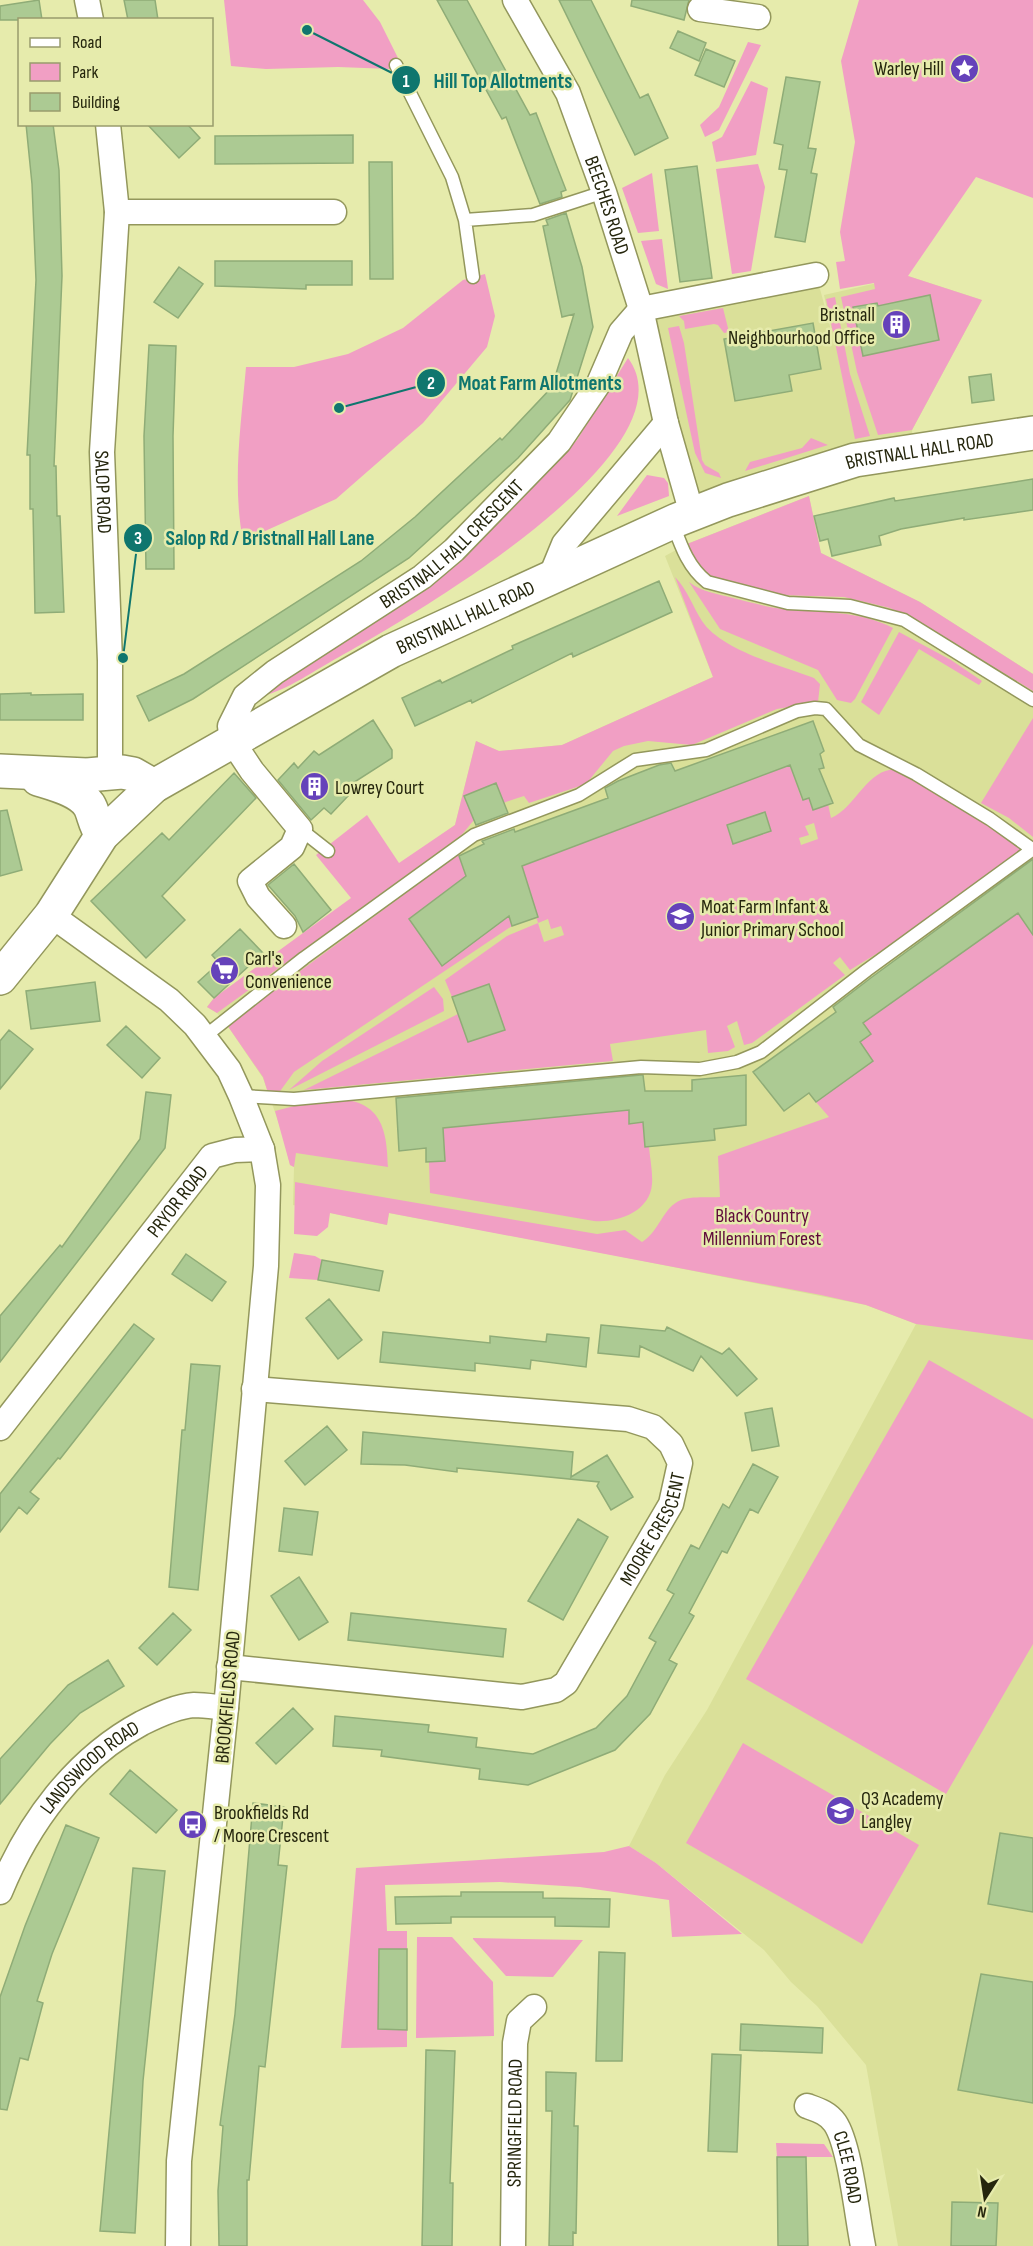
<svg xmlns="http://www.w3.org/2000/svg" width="1033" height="2246" viewBox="0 0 1033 2246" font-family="'Sofia Sans Condensed',sans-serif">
<rect width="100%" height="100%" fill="#e6ebac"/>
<!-- built -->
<path fill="#dae099" d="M 816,274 L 834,341 L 824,295 L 908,276 L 982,300 L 912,430 L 914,450 L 692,514 L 641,309 Z
M 809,496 L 821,553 L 920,602 L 1033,674 L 1033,2246 L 898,2246 L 866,2065 L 817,2006 L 791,1982 L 764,1950 L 656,1863 L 629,1846 L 665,1775 L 707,1710 L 916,1324 L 866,1305 L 577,1248 L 389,1213 L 387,1225 L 293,1205 L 294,1167 L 290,1165 L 283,1135 L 263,1078 L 227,1025 L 217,1013 L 207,1007 L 214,998 L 455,825 L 476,741 L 499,751 L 562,745 L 713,677 L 665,556 L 687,544 Z"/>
<!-- green -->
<path fill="#f19fc4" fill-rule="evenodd" d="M 224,0 L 363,0 L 380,22 L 401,64 L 391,69 L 338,67 L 266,69 L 231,66 Z
M 859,0 L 1033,0 L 1033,198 L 976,177 L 908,276 L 982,300 L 912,430 L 878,435 L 857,372 L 841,297 L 875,289 L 874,283 L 840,289 L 836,262 L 845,261 L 840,232 L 855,142 L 841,61 Z
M 748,42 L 761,45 L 719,130 L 705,137 L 700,125 L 719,107 Z
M 751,81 L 768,88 L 756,155 L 716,162 L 712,142 L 722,137 Z
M 758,164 L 765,187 L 751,271 L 732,274 L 716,169 Z
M 652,173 L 659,231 L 638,233 L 622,188 Z
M 662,239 L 668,289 L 656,284 L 641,241 Z
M 485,274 L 495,316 L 487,347 L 423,423 L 336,499 L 243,541 C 232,483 241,425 246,367 L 294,367 L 348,354 L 403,328 L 463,280 Z
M 835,297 L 850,374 L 870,436 L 855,439 L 826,299 Z
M 723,308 L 729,332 L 724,333 L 718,325 L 714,324 L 685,329 L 684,321 L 679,316 Z
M 679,326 L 684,343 L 702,460 L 705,465 L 719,473 L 721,478 L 705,473 L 695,453 L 668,328 Z
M 628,358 C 698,452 402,622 339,657 C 315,670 288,690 262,696 L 265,691 L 462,557 L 495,526 L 577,440 Z
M 811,438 L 828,445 L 745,471 L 750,462 L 802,448 Z
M 647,475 L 664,478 L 668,483 L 669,496 L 617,516 Z
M 809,496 L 821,553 L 920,602 L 1033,674 L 1033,691 L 935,631 L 890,608 L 844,597 L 778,595 L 708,576 L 695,562 L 687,544 Z
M 675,577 C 687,589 693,607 702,621 C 721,650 782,666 814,678 L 820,684 L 818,702 L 777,709 L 692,745 L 648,741 L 624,746 L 613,751 L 586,784 L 529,803 L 524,796 C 508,801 488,807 475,819 C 469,825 465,832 459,837 L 217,1013 L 207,1007 L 214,998 L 351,898 L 316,855 L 367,815 L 399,863 L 455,825 L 476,741 L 499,751 L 562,745 L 713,677 Z
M 689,582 C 702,592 718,594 733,598 C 750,602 766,607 783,609 C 821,613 859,610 893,628 L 855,699 L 851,703 L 837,700 L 818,670 L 720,629 Z
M 899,632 L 951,660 L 982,681 L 979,685 L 919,649 L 879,715 L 861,702 Z
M 1033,718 L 1033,837 L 1009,818 L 981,803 Z
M 790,765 L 802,800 L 809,798 L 828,804 L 831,818 C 857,807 866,768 898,769 L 1025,849 L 899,940 L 850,970 L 840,957 L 833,963 L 845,975 L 752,1043 L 744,1045 L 737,1021 L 727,1026 L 735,1047 L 728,1051 L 708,1053 L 706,1030 L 610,1044 L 613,1061 L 304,1090 L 458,1014 L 468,1042 L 504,1029 L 452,997 L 445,980 L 507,936 L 538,923 L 522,866 ZM 765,812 L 771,831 L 734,844 L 727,825 ZM 814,823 L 818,839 L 801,845 L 799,838 L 809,835 L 805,826 ZM 548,919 L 551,929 L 561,926 L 564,935 L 544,942 L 538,923 Z
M 459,854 L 466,876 L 410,919 L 441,965 L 508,913 L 512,926 L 294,1072 L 278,1094 L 268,1093 L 263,1077 L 227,1025 Z
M 1018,913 L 1033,935 L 1033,1340 L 916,1324 L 866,1305 L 821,1295 L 389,1213 L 387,1225 L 330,1213 L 328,1227 L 317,1236 L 294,1234 L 295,1182 L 597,1234 L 625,1230 L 642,1242 C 659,1232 663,1207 681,1200 C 692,1196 708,1198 720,1197 L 718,1156 L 829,1117 L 816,1102 L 873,1061 L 860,1042 L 871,1034 L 863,1023 Z
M 434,987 L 443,999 L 444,1011 L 289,1090 L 322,1061 Z
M 337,1099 C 382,1101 387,1130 388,1167 L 296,1153 L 294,1167 L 290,1165 L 275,1111 L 298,1105 Z
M 629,1110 L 630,1124 L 643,1122 L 645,1147 L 649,1147 C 650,1159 653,1173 652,1184 C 650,1212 617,1223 594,1221 L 430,1193 L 429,1162 L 445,1161 L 443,1128 Z
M 294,1253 L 315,1256 L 322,1260 L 318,1280 L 289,1278 Z
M 929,1360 L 1033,1419 L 1033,1644 L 946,1794 L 746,1679 Z
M 743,1743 L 919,1845 L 862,1944 L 686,1843 Z
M 629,1846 L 656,1863 L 742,1934 L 672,1937 L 669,1900 L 580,1887 L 500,1882 L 385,1885 L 387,1931 L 407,1931 L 407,1949 L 379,1949 L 378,2029 L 407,2030 L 407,2047 L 341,2048 L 356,1868 L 604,1852 Z
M 417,1937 L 452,1937 L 493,1982 L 494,2036 L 416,2038 Z
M 473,1939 L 473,1938 L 583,1940 L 553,1977 L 506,1976 Z
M 776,2143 L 824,2144 L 833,2157 L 777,2157 Z"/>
<!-- building -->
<path fill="#acca93" stroke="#8fac77" stroke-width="1.5" d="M 39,0 L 42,20 L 0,20 L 0,6 Z
M 124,0 L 155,0 L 158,20 L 128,20 Z
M 437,0 L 467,0 L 530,115 L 536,113 L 566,190 L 561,192 L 562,197 L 540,204 L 506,117 L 502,119 Z
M 559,0 L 591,0 L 640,98 L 648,94 L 668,138 L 635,155 Z
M 632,0 L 689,0 L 684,20 L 631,6 Z
M 678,31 L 706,43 L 699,61 L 670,48 Z
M 706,49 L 735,61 L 724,87 L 695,75 Z
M 786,77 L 820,82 L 808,148 L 816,149 L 811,173 L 817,174 L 805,242 L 775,237 L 787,170 L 779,169 L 783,145 L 774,143 Z
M 26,124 L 53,124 L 59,170 L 62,276 L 54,466 L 56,466 L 57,516 L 60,516 L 64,612 L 35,613 L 33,509 L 30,509 L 30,455 L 27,455 L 36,280 L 32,184 Z
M 147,124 L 187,124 L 200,138 L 179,158 Z
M 353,135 L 353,163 L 215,164 L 215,136 Z
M 369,162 L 392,162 L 393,279 L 370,279 Z
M 697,166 L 712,278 L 680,282 L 665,170 Z
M 566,213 L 582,267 L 593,327 L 570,400 L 518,458 L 409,558 L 193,699 L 149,721 L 137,696 L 184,674 L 361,561 L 415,517 L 500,438 L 502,440 L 552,387 L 574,314 L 562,317 L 543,226 L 548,225 L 546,220 Z
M 215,261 L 352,261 L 352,285 L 306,285 L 306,289 L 215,286 Z
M 179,267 L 203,284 L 178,318 L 154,302 Z
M 930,295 L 939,340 L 863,356 L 853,307 L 877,303 L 878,306 Z
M 813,323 L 821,369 L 789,375 L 792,391 L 735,401 L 724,339 Z
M 149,345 L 176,346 L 173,436 L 174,569 L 146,569 L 144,436 Z
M 991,374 L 994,400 L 972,403 L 969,377 Z
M 1033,479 L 1033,510 L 964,520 L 964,518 L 901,529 L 879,536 L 881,545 L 832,556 L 828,539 L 820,541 L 814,516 L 894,498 L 895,501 Z
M 659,581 L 672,612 L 573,657 L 572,653 L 472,703 L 471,700 L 415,726 L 402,698 L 440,680 L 442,683 L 513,649 L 512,646 Z
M 31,693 L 31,695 L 83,694 L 83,720 L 0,720 L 0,694 Z
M 373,720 L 392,750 L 392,758 L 342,790 L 348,796 L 331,814 L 324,808 L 311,820 L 278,780 L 294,763 L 298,768 L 314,751 L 319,755 Z
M 813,721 L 824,751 L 820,754 L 824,768 L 819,769 L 833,803 L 813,810 L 809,798 L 803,800 L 790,765 L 522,866 L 538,917 L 512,926 L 509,916 L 442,966 L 409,919 L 466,876 L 459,856 L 484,844 L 482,841 L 514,829 L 515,832 L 608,798 L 605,788 L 618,781 L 659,765 L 671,763 L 675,771 Z
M 234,773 L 256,798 L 162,896 L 185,920 L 146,958 L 91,901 L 162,833 L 169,840 Z
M 496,783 L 508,813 L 476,825 L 464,796 Z
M 7,810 L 22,870 L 0,876 L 0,811 Z
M 765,812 L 771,831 L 733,844 L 727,825 Z
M 1033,859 L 1033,935 L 1018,913 L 863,1023 L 871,1034 L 860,1042 L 873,1061 L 816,1102 L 809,1093 L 784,1111 L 753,1072 L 836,1012 L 833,1007 L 872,977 Z
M 294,864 L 331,910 L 303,932 L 295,916 L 268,885 Z
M 240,929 L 263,953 L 214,998 L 198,982 L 219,963 L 212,955 Z
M 95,982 L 100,1021 L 31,1029 L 26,991 Z
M 489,984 L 505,1030 L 468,1042 L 452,997 Z
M 126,1026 L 160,1058 L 142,1078 L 107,1045 Z
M 9,1030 L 33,1049 L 0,1089 L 0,1041 Z
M 641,1075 L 643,1075 L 645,1091 L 692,1091 L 692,1080 L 746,1075 L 746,1125 L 714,1129 L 715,1140 L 645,1147 L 643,1122 L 629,1124 L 629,1110 L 443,1128 L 445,1161 L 426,1162 L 426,1148 L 399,1151 L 396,1098 Z
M 146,1092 L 171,1095 L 165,1148 L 0,1362 L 0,1316 L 60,1245 L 62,1247 L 140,1139 Z
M 186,1254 L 226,1282 L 212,1301 L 172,1274 Z
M 322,1260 L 383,1271 L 379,1291 L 318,1280 Z
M 329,1299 L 362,1340 L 338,1359 L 306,1318 Z
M 134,1324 L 154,1339 L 60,1459 L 58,1458 L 30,1492 L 39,1499 L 27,1514 L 19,1507 L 0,1532 L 0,1494 Z
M 601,1325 L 665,1331 L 667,1327 L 722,1354 L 729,1348 L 757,1379 L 737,1396 L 701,1356 L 693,1371 L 640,1346 L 639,1357 L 598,1353 Z
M 383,1332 L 490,1343 L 490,1336 L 546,1342 L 547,1334 L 589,1338 L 586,1367 L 531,1360 L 530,1369 L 475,1363 L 475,1371 L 380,1362 Z
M 191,1364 L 220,1366 L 198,1590 L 169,1587 L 182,1430 L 185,1430 Z
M 772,1408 L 779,1446 L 752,1451 L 745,1413 Z
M 327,1426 L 347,1450 L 305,1485 L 285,1461 Z
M 363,1432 L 573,1452 L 571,1477 L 607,1455 L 633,1497 L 611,1510 L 597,1486 L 599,1482 L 457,1468 L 457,1472 L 405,1465 L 361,1464 Z
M 753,1464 L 778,1477 L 758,1513 L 750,1509 L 727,1553 L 722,1551 L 689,1613 L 694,1616 L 669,1660 L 677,1664 L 650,1714 L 615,1750 L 528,1785 L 479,1779 L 480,1769 L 381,1756 L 382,1750 L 333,1746 L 335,1716 L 429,1725 L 428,1732 L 477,1738 L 476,1747 L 533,1754 L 596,1728 L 627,1696 L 656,1642 L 649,1638 L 674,1594 L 667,1590 L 691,1545 L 699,1549 L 723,1504 L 729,1508 Z
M 284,1508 L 318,1512 L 312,1555 L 279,1551 Z
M 578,1519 L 608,1537 L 563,1620 L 528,1601 Z
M 299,1577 L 328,1622 L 299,1640 L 271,1596 Z
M 173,1613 L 191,1630 L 157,1665 L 139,1648 Z
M 351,1613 L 506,1629 L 503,1657 L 348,1640 Z
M 108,1660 L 124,1686 L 80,1713 L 50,1744 L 0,1804 L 0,1759 L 68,1685 Z
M 293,1708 L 313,1729 L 276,1764 L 256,1743 Z
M 130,1770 L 177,1810 L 156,1833 L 110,1794 Z
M 253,1803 L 284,1807 L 278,1865 L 287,1866 L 265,2067 L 259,2066 L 249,2180 L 247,2180 L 247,2246 L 219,2246 L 218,2191 L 223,2126 L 220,2125 L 235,2014 Z
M 66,1825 L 99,1838 L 52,1954 L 37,2001 L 43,2003 L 28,2060 L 20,2058 L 7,2110 L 0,2109 L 0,1997 L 25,1926 Z
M 1000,1833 L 1033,1838 L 1033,1912 L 988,1904 Z
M 133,1868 L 165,1871 L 143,2081 L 135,2233 L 100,2231 Z
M 461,1892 L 543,1892 L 543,1898 L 610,1899 L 609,1927 L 555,1926 L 555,1917 L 451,1917 L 451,1923 L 396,1924 L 395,1897 L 461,1896 Z
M 379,1949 L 407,1949 L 407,2030 L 378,2029 Z
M 599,1952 L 625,1953 L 622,2061 L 596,2061 Z
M 981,1974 L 1033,1982 L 1033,2103 L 958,2090 Z
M 741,2024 L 823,2028 L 822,2053 L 740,2050 Z
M 426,2050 L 455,2051 L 450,2183 L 453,2183 L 452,2246 L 422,2246 Z
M 712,2054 L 741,2055 L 737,2152 L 708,2151 Z
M 546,2072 L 576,2073 L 574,2126 L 578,2126 L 576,2233 L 573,2232 L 573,2246 L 549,2246 L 552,2111 L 546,2111 Z
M 777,2157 L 806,2157 L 808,2246 L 778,2246 Z
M 952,2202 L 998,2203 L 996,2246 L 951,2246 Z"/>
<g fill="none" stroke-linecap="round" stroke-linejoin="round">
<defs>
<path id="lane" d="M 396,65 L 452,177 L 465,220 L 473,277
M 465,220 L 533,215 L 604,192
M 673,524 C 681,546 688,567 707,582 L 788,603 L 850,606 L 904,620 L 1033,700
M 300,829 L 328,851
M 204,1037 L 304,958 L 474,835 L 579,795 L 635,760 L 706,750 L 797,711 L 815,708 L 826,709 L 859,745 L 916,774 L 990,819 L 1032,849
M 241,1096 L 294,1099 L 641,1067 L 700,1069 L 737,1062 L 761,1052 L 867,970 L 1033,849"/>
<g id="street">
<path d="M 87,0 L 91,20"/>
<path id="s1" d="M 515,0 L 568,93 L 604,192 L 641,309 L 666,423 L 692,514"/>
<path d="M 700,9 L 758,17"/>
<path id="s2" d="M 108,124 L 117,212 L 102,452 L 110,661 L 110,772"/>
<path d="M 117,212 L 334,212"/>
<path d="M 550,578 L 564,544 L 666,423"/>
<path d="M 51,915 L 169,1000 L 195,1025 L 229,1070 L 241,1096 L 262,1149 L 268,1185 L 266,1266 L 226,1708 L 179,2161 L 178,2246"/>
<path id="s3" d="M 284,926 L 258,897 L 250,881 L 292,847 L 300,829 L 252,771 L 232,741 L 230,726 L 245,696 L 275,672 L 422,577 L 454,550 L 559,442 L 599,383 L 621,332 L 641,309 L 816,275"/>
<path id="s4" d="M 0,1428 L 212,1156 L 235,1150 L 262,1149"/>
<path id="s5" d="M 229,1667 L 522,1697 L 556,1690 L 566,1683 L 671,1504 L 680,1463 L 671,1444 L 653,1427 L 628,1419 L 254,1389"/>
<path id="s6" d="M 0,1892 C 28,1823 75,1759 142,1723 C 158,1715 177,1706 194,1705 C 205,1705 216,1707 226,1708"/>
<path id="s7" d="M 807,2106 C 818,2110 828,2113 835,2123 C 850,2145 857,2217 863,2246"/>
<path id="s8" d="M 513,2246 L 515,2043 L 519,2021 L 534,2007"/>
</g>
<g id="secondary">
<path d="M 0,771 L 87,775 L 122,772 L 133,774 L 154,786"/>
<path d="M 38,779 C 54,784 79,790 89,805 C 94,813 94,824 102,835"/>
<path id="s9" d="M 0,978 L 51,915 L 102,835 L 154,786 L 391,651 L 677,520 L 728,500 L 855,460 L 1033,433"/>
</g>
</defs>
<!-- lane casing -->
<use href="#lane" stroke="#93975c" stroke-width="15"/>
<!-- street casing -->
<use href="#street" stroke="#93975c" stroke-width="27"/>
<!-- secondary casing -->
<use href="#secondary" stroke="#93975c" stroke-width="36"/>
<!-- lane -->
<use href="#lane" stroke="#fff" stroke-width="12"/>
<!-- street -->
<use href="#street" stroke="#fff" stroke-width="24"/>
<!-- secondary -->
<use href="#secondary" stroke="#fff" stroke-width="33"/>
</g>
<!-- icons -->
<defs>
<symbol id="sight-disc" viewBox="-11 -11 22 22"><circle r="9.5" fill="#6542ba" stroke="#e6ebac"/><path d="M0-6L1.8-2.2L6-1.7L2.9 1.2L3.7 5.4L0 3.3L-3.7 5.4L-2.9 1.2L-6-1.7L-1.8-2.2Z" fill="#fff"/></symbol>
<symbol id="building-disc" viewBox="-11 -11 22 22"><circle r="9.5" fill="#6542ba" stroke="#e6ebac"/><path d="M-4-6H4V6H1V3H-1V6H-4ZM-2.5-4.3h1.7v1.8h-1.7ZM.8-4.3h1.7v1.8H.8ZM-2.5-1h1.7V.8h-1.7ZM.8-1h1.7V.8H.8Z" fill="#fff"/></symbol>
<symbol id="school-disc" viewBox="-11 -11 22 22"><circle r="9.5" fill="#6542ba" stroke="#e6ebac"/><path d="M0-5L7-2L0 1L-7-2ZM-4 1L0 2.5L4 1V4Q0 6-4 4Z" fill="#fff"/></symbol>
<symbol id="supermarket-disc" viewBox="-11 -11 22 22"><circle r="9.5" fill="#6542ba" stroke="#e6ebac"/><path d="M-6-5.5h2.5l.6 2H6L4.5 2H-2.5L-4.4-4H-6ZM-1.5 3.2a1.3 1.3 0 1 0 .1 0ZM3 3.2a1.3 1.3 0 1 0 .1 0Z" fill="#fff"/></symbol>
<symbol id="bus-disc" viewBox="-11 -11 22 22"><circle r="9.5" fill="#6542ba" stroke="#e6ebac"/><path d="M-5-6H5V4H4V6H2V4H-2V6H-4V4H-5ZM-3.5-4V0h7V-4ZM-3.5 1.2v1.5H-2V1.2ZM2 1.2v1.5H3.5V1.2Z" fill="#fff"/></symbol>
</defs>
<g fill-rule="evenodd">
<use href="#sight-disc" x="948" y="52" width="33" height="33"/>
<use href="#building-disc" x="880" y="308" width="33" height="33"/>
<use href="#building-disc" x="298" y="770" width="33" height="33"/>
<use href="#school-disc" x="664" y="900" width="33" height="33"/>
<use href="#supermarket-disc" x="208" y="954" width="33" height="33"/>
<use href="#school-disc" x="824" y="1794" width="33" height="33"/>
<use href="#bus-disc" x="176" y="1808" width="33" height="33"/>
</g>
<g text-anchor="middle" stroke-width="5" stroke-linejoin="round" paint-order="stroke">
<!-- poi labels -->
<g font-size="20" fill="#25260d" stroke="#e6ebac" text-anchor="start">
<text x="944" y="75" text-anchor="end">Warley Hill</text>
<text x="875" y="321" text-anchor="end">Bristnall<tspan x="875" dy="23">Neighbourhood Office</tspan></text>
<text x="335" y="794">Lowrey Court</text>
<text x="701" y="913">Moat Farm Infant &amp;<tspan x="701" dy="23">Junior Primary School</tspan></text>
<text x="245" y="965">Carl's<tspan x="245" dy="23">Convenience</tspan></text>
<text x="861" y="1805">Q3 Academy<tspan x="861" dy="23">Langley</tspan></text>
<text x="214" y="1819">Brookfields Rd<tspan x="214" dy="23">/ Moore Crescent</tspan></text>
</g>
<!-- street labels -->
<g font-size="20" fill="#25260d" stroke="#e6ebac">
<text dy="7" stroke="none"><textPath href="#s1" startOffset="226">BEECHES ROAD</textPath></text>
<text dy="7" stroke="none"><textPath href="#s9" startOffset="1088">BRISTNALL HALL ROAD</textPath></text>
<text dy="7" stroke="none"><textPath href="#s2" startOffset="369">SALOP ROAD</textPath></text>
<text dy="7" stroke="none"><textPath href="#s3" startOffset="548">BRISTNALL HALL CRESCENT</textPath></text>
<text dy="7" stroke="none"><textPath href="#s9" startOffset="602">BRISTNALL HALL ROAD</textPath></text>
<text dy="7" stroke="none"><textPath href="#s4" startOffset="288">PRYOR ROAD</textPath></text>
<text dy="7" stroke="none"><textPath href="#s5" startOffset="519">MOORE CRESCENT</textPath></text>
<text transform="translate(227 1697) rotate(-85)" y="7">BROOKFIELDS ROAD</text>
<text dy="7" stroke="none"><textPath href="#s6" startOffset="156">LANDSWOOD ROAD</textPath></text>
<text dy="7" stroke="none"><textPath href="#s8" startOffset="123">SPRINGFIELD ROAD</textPath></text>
<text dy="7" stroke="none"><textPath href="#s7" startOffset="80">CLEE ROAD</textPath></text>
</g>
<!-- park labels -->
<g font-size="20" fill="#5f0a3b" stroke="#e6ebac">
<text x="762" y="1222">Black Country<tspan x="762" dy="23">Millennium Forest</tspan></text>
</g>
</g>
<!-- callouts -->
<path fill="none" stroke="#0f766e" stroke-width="2" d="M307 30L406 80M339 408L431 383M123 658L138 538"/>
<g fill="#0f766e" stroke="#e6ebac" stroke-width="2">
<circle cx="307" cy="30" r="6"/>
<circle cx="339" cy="408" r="6"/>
<circle cx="123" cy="658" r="6"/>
<circle cx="406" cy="80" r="15"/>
<circle cx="431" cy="383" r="15"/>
<circle cx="138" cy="538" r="15"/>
</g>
<g font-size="18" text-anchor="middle" font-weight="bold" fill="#fff">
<text x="406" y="87">1</text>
<text x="431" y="389">2</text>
<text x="138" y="544">3</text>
</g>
<g font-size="21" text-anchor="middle" font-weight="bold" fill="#0f766e" stroke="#e6ebac" stroke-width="5" stroke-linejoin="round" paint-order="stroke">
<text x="503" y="88">Hill Top Allotments</text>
<text x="540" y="390">Moat Farm Allotments</text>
<text x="270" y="545">Salop Rd / Bristnall Hall Lane</text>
</g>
<!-- legend -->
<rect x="18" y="18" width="195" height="108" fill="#e6ebac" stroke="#999c6c" stroke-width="1.5"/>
<rect x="30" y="38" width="30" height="9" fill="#ffffff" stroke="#999c6c" stroke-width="1.5"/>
<text x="72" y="48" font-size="18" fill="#25260d">Road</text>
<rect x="30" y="63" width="30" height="18" fill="#f19fc4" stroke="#999c6c" stroke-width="1.5"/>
<text x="72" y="78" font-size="18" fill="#25260d">Park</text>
<rect x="30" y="93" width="30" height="18" fill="#acca93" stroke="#999c6c" stroke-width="1.5"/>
<text x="72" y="108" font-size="18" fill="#25260d">Building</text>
<!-- north arrow -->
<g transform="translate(985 2198) rotate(192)" stroke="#e6ebac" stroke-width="4.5" paint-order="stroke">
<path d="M0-4.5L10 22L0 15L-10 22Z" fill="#25260d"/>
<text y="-9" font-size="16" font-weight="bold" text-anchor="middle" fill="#25260d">N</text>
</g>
</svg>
